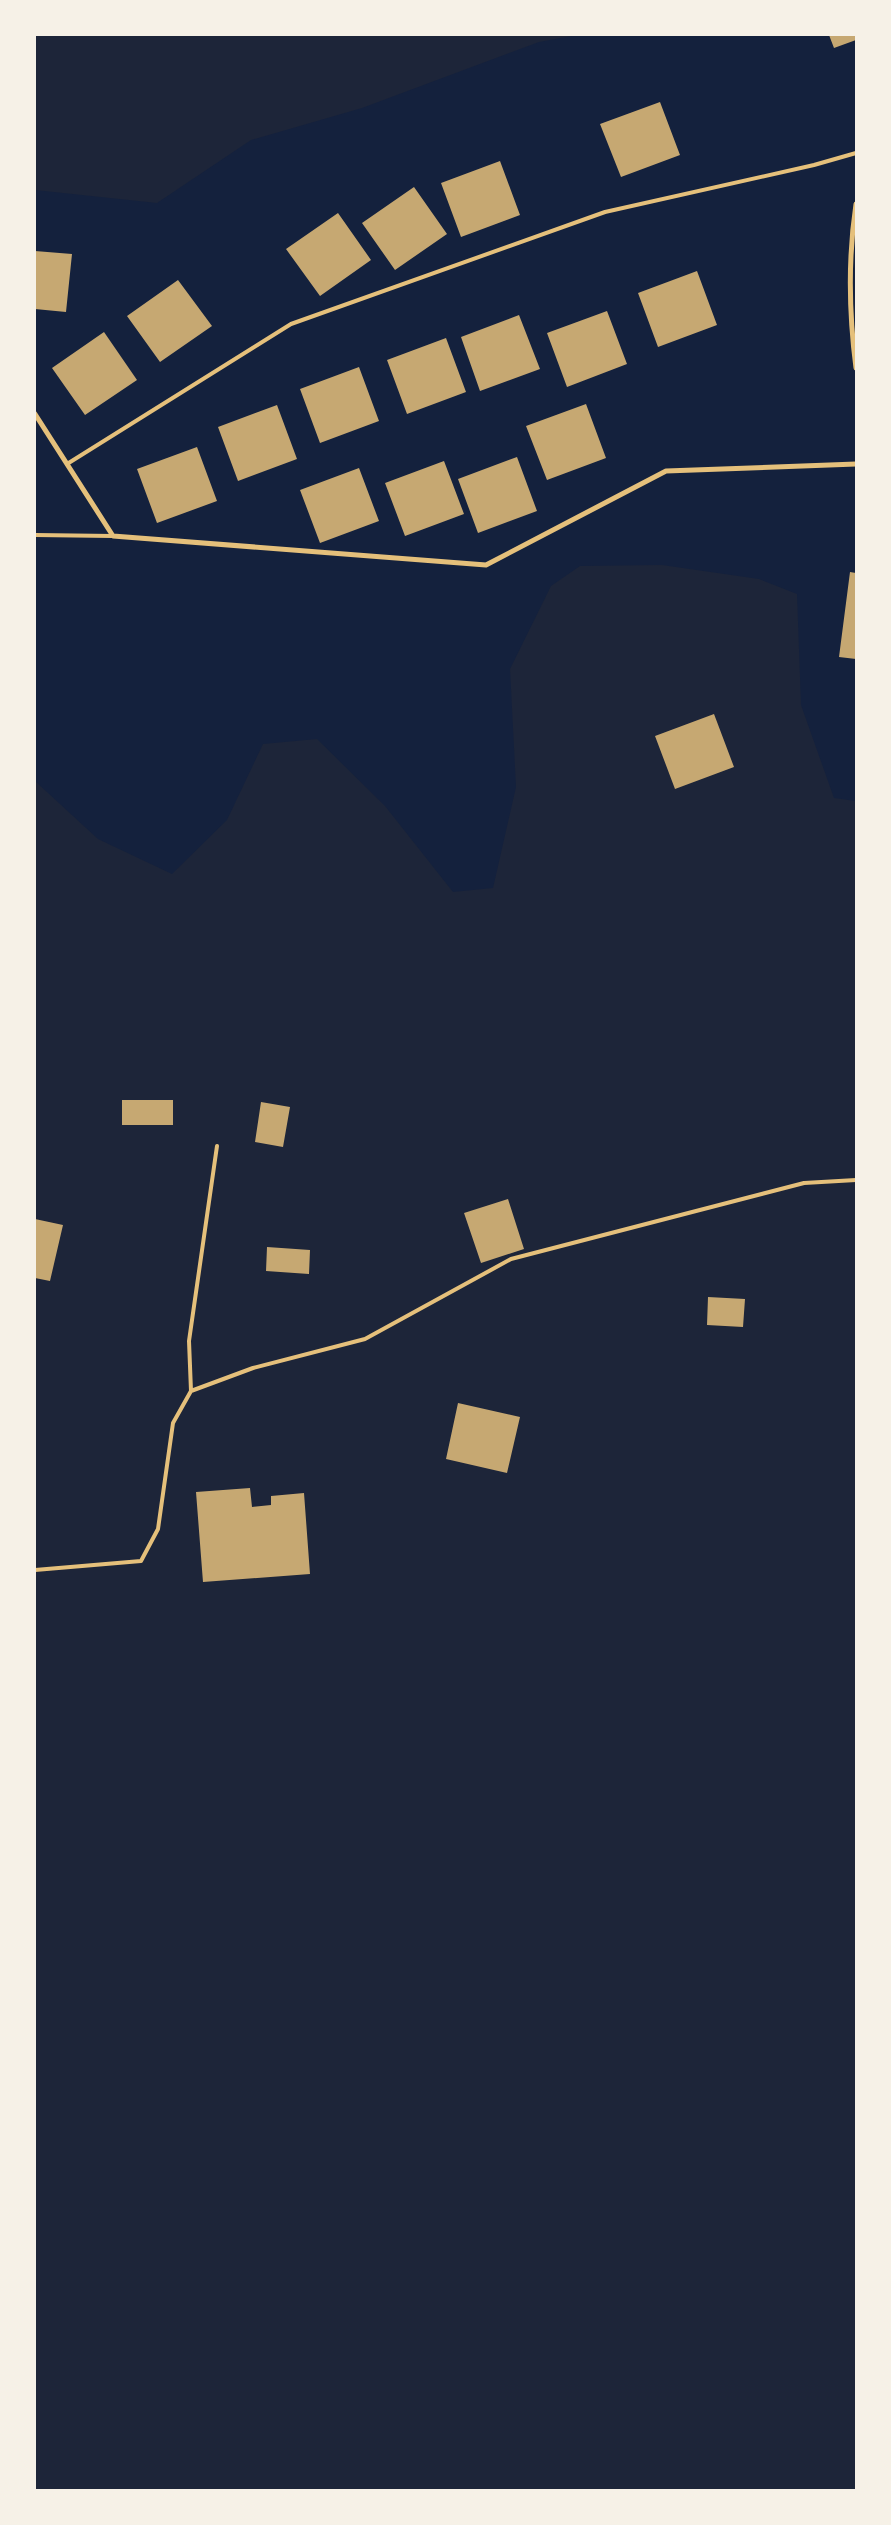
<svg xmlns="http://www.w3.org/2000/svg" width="891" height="2525" viewBox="0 0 891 2525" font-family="'Libre Baskerville',serif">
<rect width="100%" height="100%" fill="#14213d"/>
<!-- green -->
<path fill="#1d2539" d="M 35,35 L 577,35 L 539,42 L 362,108 L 251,140 L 157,203 L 35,190 Z
M 662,565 L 759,579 L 797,594 L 801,705 L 834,798 L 856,801 L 856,2490 L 35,2490 L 35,781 L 98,839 L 172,874 L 227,820 L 263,744 L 317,739 L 385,806 L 453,892 L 493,888 L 516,787 L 510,669 L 551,586 L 580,566 Z"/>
<!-- building -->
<path fill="#c6a872" d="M 829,35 L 856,35 L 856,40 L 834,48 Z
M 660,102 L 680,155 L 621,177 L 600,124 Z
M 500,161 L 520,215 L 461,237 L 441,183 Z
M 414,187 L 447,234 L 395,270 L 362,223 Z
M 338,213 L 371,260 L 320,296 L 286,249 Z
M 35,251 L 72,254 L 66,312 L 35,309 Z
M 697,271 L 717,325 L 658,347 L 638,293 Z
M 178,280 L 212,326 L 160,362 L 127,316 Z
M 607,311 L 627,364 L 567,387 L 547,333 Z
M 519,315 L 540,369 L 480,391 L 461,337 Z
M 104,332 L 137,380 L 85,415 L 52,368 Z
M 446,338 L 466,392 L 407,414 L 387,360 Z
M 359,367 L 379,421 L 320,443 L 300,389 Z
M 586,404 L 606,458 L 547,480 L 526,426 Z
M 277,405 L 297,459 L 238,481 L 218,427 Z
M 197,447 L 217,501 L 157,523 L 137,469 Z
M 517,457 L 537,511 L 478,533 L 458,479 Z
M 444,461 L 464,514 L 405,536 L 385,483 Z
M 359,468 L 379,521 L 320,543 L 300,490 Z
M 850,572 L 856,573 L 856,659 L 839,657 Z
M 714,714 L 734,767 L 675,789 L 655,736 Z
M 122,1100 L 173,1100 L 173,1125 L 122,1125 Z
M 261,1102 L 290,1107 L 283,1147 L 255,1142 Z
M 508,1199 L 524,1249 L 481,1263 L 464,1213 Z
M 35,1219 L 63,1225 L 50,1281 L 35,1278 Z
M 267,1247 L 310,1250 L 309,1274 L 266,1271 Z
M 708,1297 L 745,1299 L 743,1327 L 707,1325 Z
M 458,1403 L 520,1417 L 507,1473 L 446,1459 Z
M 250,1488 L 252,1507 L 271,1505 L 271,1496 L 304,1493 L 310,1574 L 203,1582 L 196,1492 Z"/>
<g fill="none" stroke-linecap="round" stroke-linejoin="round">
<!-- service -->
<path stroke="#e5c07b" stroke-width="4" d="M 67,464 L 291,324 L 605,212 L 814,165 L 856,153
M 35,535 L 113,536
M 191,1391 L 189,1341 L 217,1146
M 35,1570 L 141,1561 L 158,1529 L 173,1423 L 191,1391 L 253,1368 L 365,1339 L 511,1259 L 804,1183 L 856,1180"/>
<!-- minor -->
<path stroke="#e5c07b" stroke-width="5" d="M 856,204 C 848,258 849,314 856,368
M 35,414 L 113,536 L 486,565 L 666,471 L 856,464"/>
</g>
<!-- border -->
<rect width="891" height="2525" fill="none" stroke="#f6f1e7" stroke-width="72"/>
</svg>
